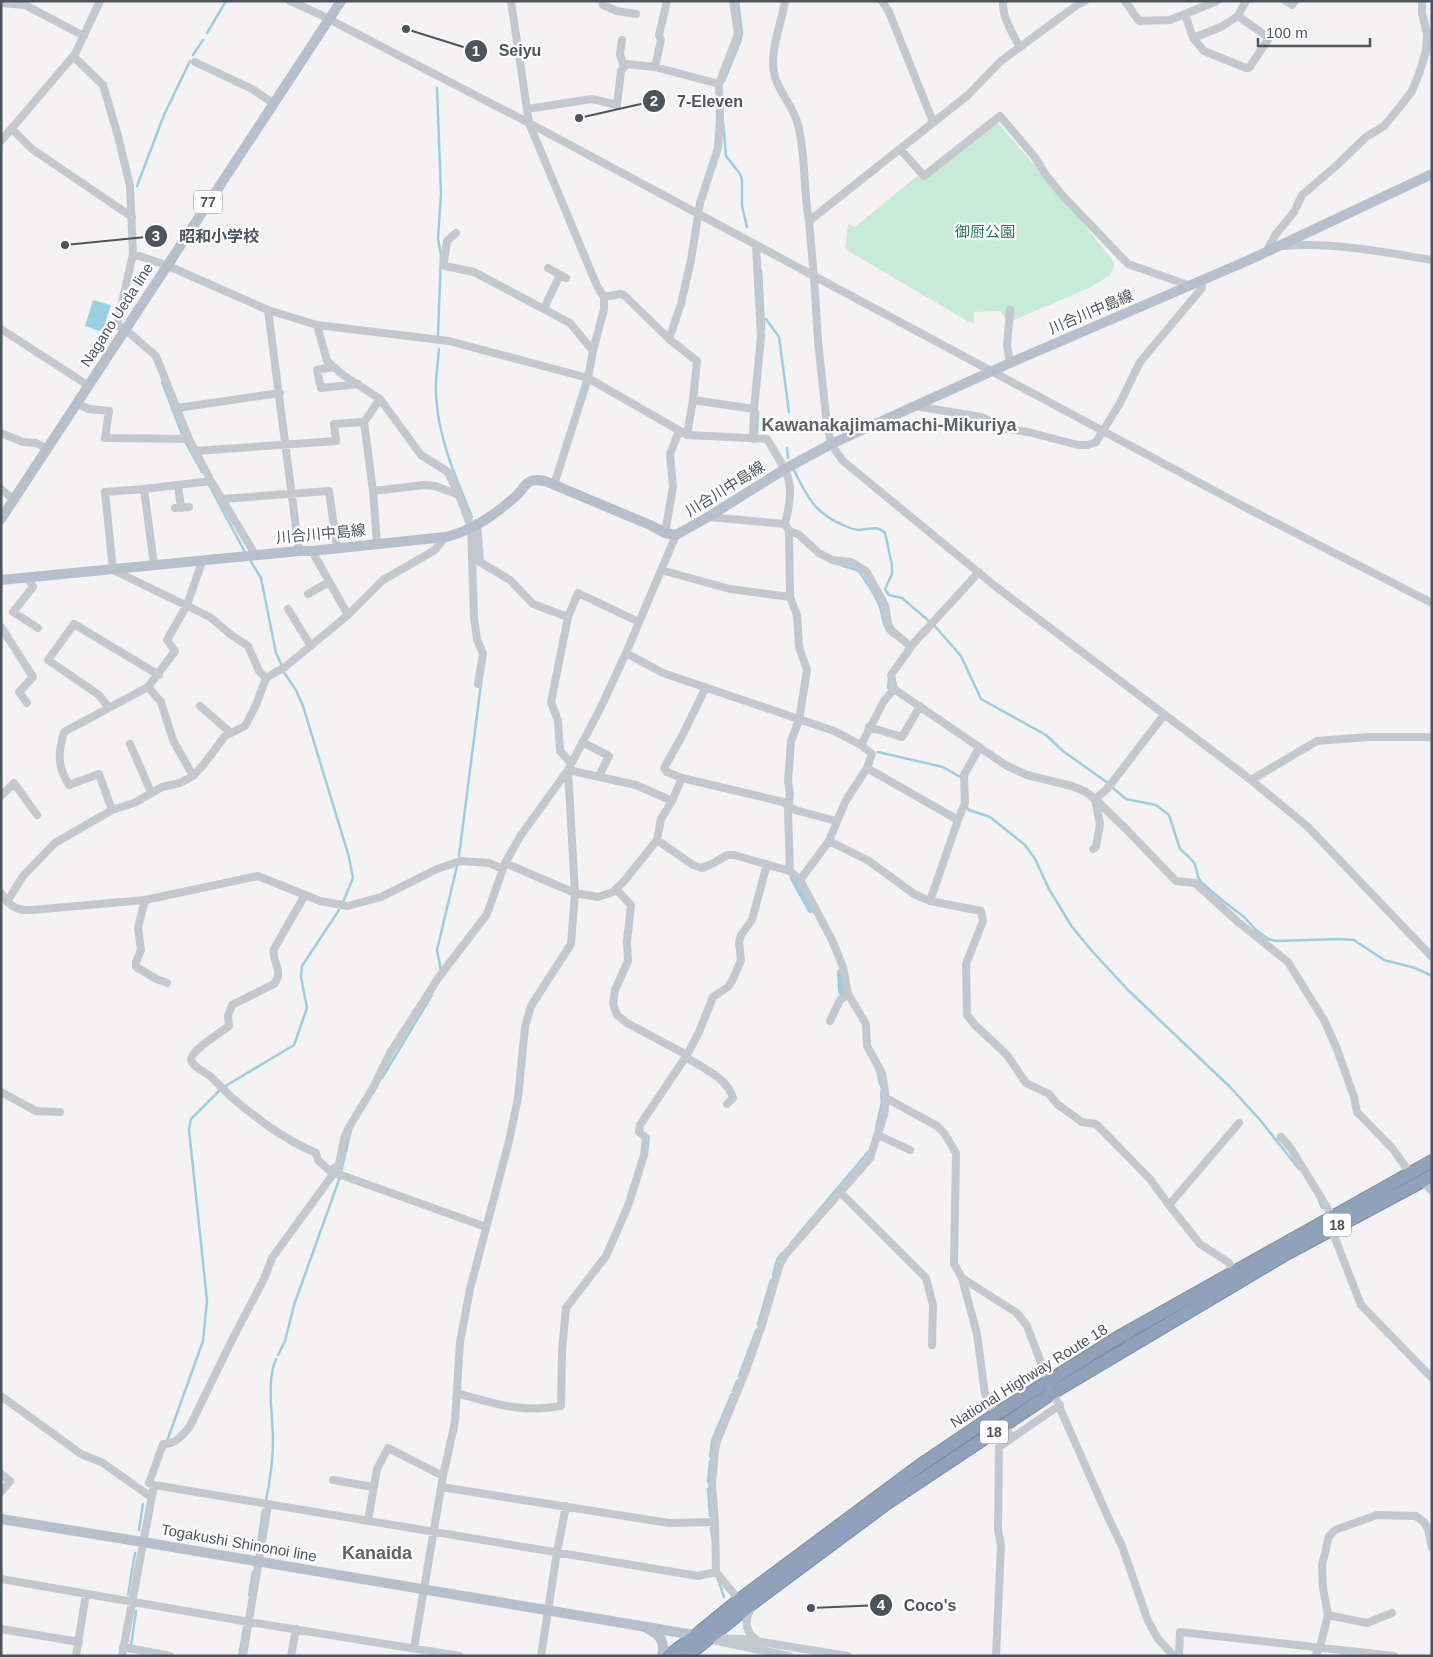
<svg xmlns="http://www.w3.org/2000/svg" width="1433" height="1657" viewBox="0 0 1433 1657" font-family="Arial,'Noto Sans JP',sans-serif">
<rect width="100%" height="100%" fill="#f4f2f2"/>
<!-- green -->
<path fill="#c7ebd7" d="M 997,122 L 1078,216 L 1115,264 L 1110,275 L 1091,287 L 1014,320 L 1006,319 L 1000,311 L 974,312 L 974,323 L 969,322 L 845,249 L 848,224 L 855,227 L 917,176 L 923,180 Z"/>
<!-- water -->
<path fill="#9acfe2" d="M 93,300 L 111,305 L 102,332 L 85,326 Z"/>
<g fill="none" stroke-linecap="round" stroke-linejoin="round">
<!-- stream -->
<path stroke="#9acfe2" stroke-width="2.5" d="M 207,33 L 226,1
M 193,55 L 203,40
M 724,81 L 740,42 L 742,33 L 738,1
M 437,88 L 441,194 L 438,239 L 441,254 L 438,335
M 723,121 L 726,156 L 740,174 L 742,180 L 742,206 L 747,227
M 137,186 L 164,115 L 190,61
M 761,270 L 764,329
M 766,319 L 779,337 L 789,412
M 439,349 C 438,364 435,380 436,395 C 438,438 456,478 472,517
M 162,382 L 182,434
M 757,434 L 758,412
M 186,443 L 202,472
M 787,448 L 788,458
M 794,470 C 806,495 815,513 841,524 C 847,527 853,530 860,530 C 870,529 877,525 885,533 L 892,565 L 892,574 L 885,589 L 889,595 L 902,598 L 929,621
M 209,485 L 245,552
M 250,560 L 261,578 L 276,653 L 282,666
M 835,563 L 859,571 C 865,581 873,591 878,602 C 884,615 881,628 894,637
M 933,624 L 961,656 L 981,699 L 1046,735 L 1063,751 L 1108,783
M 283,671 L 296,690 L 303,706 L 349,857 L 353,878 L 343,902
M 888,688 L 889,680
M 878,752 L 943,767 L 962,778
M 1113,788 L 1126,799 L 1156,805 L 1169,815 L 1180,849 L 1189,857 L 1195,864 L 1198,877 L 1201,882 L 1223,901 L 1244,917 L 1256,930 L 1268,939 L 1277,941 L 1338,939 L 1354,940 L 1384,960 L 1415,968 L 1432,976
M 966,807 L 969,810 L 990,817 L 1025,845 L 1035,859 L 1049,889 L 1072,927 L 1092,951 L 1128,990 L 1230,1087 L 1261,1121 L 1299,1169
M 459,856 L 481,684
M 441,971 L 437,950 L 457,866
M 877,1070 L 880,1084
M 382,1078 L 432,995
M 224,1087 L 294,1045 L 307,1008 L 301,977 L 302,966 L 339,910
M 876,1128 L 882,1102 L 881,1092
M 341,1172 L 351,1130
M 1319,1201 L 1322,1208
M 791,1243 L 868,1152
M 773,1275 L 777,1260 L 782,1253
M 758,1324 L 771,1280
M 278,1355 L 285,1341 L 294,1305 L 340,1177
M 739,1376 L 756,1331
M 733,1391 L 737,1381
M 730,1397 L 732,1394
M 729,1400 L 730,1399
M 728,1404 L 728,1402
M 167,1441 L 203,1341 L 207,1301 L 189,1129 L 191,1119 L 221,1089
M 710,1457 L 712,1441 L 727,1405
M 708,1482 L 710,1462
M 708,1489 L 710,1516
M 266,1501 C 270,1481 273,1460 273,1440 C 273,1416 266,1381 276,1359
M 711,1528 L 712,1536
M 139,1530 L 143,1504
M 257,1550 L 263,1510
M 718,1579 L 724,1597
M 128,1595 L 135,1553
M 249,1595 L 253,1572
M 131,1646 L 136,1611
M 239,1656 L 244,1628"/>
<!-- canal -->
<path stroke="#9acfe2" stroke-width="8" d="M 794,878 L 811,909
M 841,973 L 842,991"/>
<defs>
<path id="highway" d="M 668,1656 L 695,1636 L 739,1600 L 919,1466 L 996,1414 L 1122,1335 L 1432,1161
M 687,1656 L 754,1602 L 886,1504 L 1054,1392 L 1286,1254 L 1432,1176"/>
</defs>
<!-- highway casing -->
<use href="#highway" stroke="#7b8da5" stroke-width="14"/>
<!-- minor -->
<path stroke="#c2c8ce" stroke-width="8" d="M 290,1 L 319,14 L 529,123 L 1239,504 L 1432,603
M 511,1 L 529,123 L 597,286 L 604,297 L 604,309 L 593,351 L 588,378 L 554,485
M 602,1 L 603,5 L 617,11 L 636,14
M 785,1 C 781,26 767,56 776,80 C 782,96 794,108 798,125 C 806,156 803,189 809,221
M 882,1 L 889,12 L 933,122
M 1003,1 C 1002,17 1012,33 1020,47
M 1085,1 L 1077,5 L 1001,61 L 968,95 L 809,221 L 814,277 L 818,341 L 826,416 L 831,444 L 843,461 L 995,586 L 1251,780 L 1307,826 L 1432,957
M 1125,1 L 1139,21 L 1170,20 L 1217,1
M 1286,1 L 1292,5 L 1295,1
M 1422,1 L 1422,13 L 1427,34 L 1432,33
M 1,3 L 25,5 L 84,36
M 1185,14 L 1193,38 L 1204,51 L 1246,68 L 1249,68 L 1269,38 L 1238,16
M 1193,38 L 1221,27 L 1238,16 L 1246,1
M 622,40 L 620,54 L 624,67
M 73,56 L 103,85 L 118,136 L 130,186 L 133,254 L 117,325 L 126,330 L 156,356 L 189,439 L 211,481 L 256,556
M 195,62 L 252,89 L 273,103
M 655,67 L 661,40 L 659,35 L 667,1
M 527,109 L 592,99 L 617,105 L 621,71 L 626,64 L 655,67 L 719,84
M 12,129 L 32,149 L 132,217
M 1,141 L 75,54 L 100,1
M 900,149 L 924,176 L 1000,116 L 1034,156 L 1046,175 L 1063,196 L 1128,264 L 1191,286
M 456,233 L 447,241 L 444,262 L 445,266 L 474,272 L 570,323 L 593,351
M 1283,246 C 1334,242 1382,252 1432,260
M 1266,252 L 1276,234 L 1294,212 L 1302,195 L 1336,166 L 1366,137 L 1384,126 L 1399,108 L 1412,91 L 1420,71 L 1426,51 L 1427,34
M 133,254 L 166,265 L 268,310 L 317,325 L 449,341 L 588,378 L 687,435 L 767,439 C 789,476 796,481 785,524 L 789,531 L 790,597 L 797,615 L 799,647 L 807,670 L 799,720 L 791,741 L 788,782 L 790,793 L 788,811 L 790,871
M 548,268 L 566,278
M 604,297 L 620,294 L 624,295 L 669,339
M 544,308 L 560,275
M 268,310 L 299,551
M 317,325 L 327,361 L 343,375 L 380,399 L 421,455 L 448,472 L 459,495 L 471,527 L 474,618 L 477,639 L 483,654 L 478,684
M 1,329 L 89,386
M 1010,363 L 1007,346 L 1010,310
M 333,367 L 317,370 L 321,388 L 358,384
M 693,400 L 754,409
M 77,404 L 89,409 L 109,411 L 105,438 L 189,439
M 915,406 L 981,417 L 1007,429 L 1028,432 L 1078,445 L 1088,445 L 1096,442 L 1120,403 L 1140,362 L 1202,288 L 1201,281
M 177,408 L 280,393
M 1,433 L 23,442 L 36,443 L 48,449
M 687,435 L 693,400 L 697,361 L 669,339 L 681,304 L 691,260 L 700,203 L 718,148 L 720,119 L 719,84 L 738,34 L 733,1
M 753,439 L 754,409 L 761,337 L 756,245
M 195,451 L 336,441 L 334,424 L 364,422
M 211,481 L 144,489 L 105,492 L 113,570 L 210,617 L 230,634 L 248,646 L 259,671 L 266,678
M 178,485 L 181,508
M 1,489 L 14,500
M 144,489 L 154,565
M 373,491 L 424,485 L 435,486 L 459,495
M 221,499 L 329,491 L 337,548
M 175,508 L 189,507
M 708,517 L 785,524
M 477,523 L 480,562 L 510,580 L 533,604 L 568,617
M 789,531 L 798,534 L 819,553 L 832,560 L 851,562 L 866,571 L 885,605 L 888,623 L 891,630 L 911,647
M 665,533 L 673,487 L 670,454 L 679,431
M 377,544 L 373,491 L 364,422 L 380,399
M 312,551 L 348,615
M 661,570 L 730,589 L 790,597
M 979,572 L 913,644 L 891,675 L 894,689 L 1007,766 L 1027,775 L 1072,786 L 1086,792 L 1095,799 L 1125,828 L 1176,881 L 1195,883 L 1238,922 L 1288,962 L 1324,1020 L 1337,1049 L 1354,1097 L 1357,1112 L 1393,1149 L 1409,1172
M 28,578 L 33,587 L 13,612 L 38,628
M 308,594 L 329,582
M 288,609 L 311,646
M 1,627 L 33,677 L 19,692 L 27,703
M 626,653 L 663,673 L 834,731 L 861,745 L 872,754 L 867,768 L 845,802 L 829,841 L 800,880
M 148,687 L 161,702 L 173,740 L 193,776
M 706,687 L 682,736 L 664,768 L 667,772 L 682,778 L 783,802 L 795,810 L 836,821
M 200,706 L 231,733
M 109,708 L 99,695 L 48,660 L 74,624 L 159,675
M 869,727 L 902,737 L 920,706
M 582,742 L 609,756 L 599,776
M 130,744 L 151,792
M 861,745 L 884,701 L 894,689
M 979,748 L 964,775 L 965,803 L 958,820 L 930,901 L 981,911 L 983,921 L 966,964 L 967,1015 L 975,1025 L 1007,1055 L 1026,1083 L 1049,1094 L 1057,1104 L 1082,1122 L 1096,1124 L 1150,1179 L 1169,1205
M 571,763 L 560,751 L 558,721 L 551,702 L 568,617 L 578,593 L 639,622
M 867,768 L 958,820
M 568,770 L 636,785 L 672,801
M 1251,780 L 1317,741 L 1368,737 L 1432,737
M 1,796 L 14,783 L 37,815
M 1095,799 L 1107,789 L 1164,715
M 112,810 L 99,774 L 69,785 C 57,766 58,753 64,732 L 148,687 L 175,651 L 167,640 L 187,605 L 202,562
M 657,840 L 693,865 L 702,868 L 714,863 L 727,855 L 734,855 L 790,871 L 800,880 L 832,940 L 843,967 L 848,994 L 866,1024 L 867,1046 L 882,1073 L 886,1098 L 884,1115 L 870,1158 L 785,1255 L 780,1264 L 761,1328 L 745,1373 L 717,1441 L 715,1451 L 712,1484 L 715,1522 L 716,1572 L 739,1600
M 829,841 L 869,861 L 914,894 L 930,901
M 1093,849 L 1096,847 L 1100,824 L 1095,799
M 505,863 L 575,893 L 598,897 L 613,892 L 625,880 L 657,840 L 661,819 L 672,801 L 682,778
M 616,889 L 631,905 L 627,941 L 628,961 L 615,990 L 613,1003 L 617,1015 L 627,1023 L 687,1055
M 1,893 C 10,906 16,911 32,910 L 145,900 L 258,876 L 320,901 L 348,906 L 381,897 L 437,869 L 461,861 L 489,863 L 503,869
M 305,895 L 274,949 C 271,963 285,970 274,984 L 232,1005 L 228,1016 L 229,1026 C 221,1032 192,1050 191,1059 C 191,1066 205,1072 210,1076 C 217,1082 223,1089 229,1095 C 256,1118 283,1139 316,1153 L 318,1160 L 330,1171
M 145,900 L 138,928 L 141,950 L 136,962 L 136,967 C 141,969 155,979 159,980 C 162,981 165,982 167,983
M 7,902 L 23,876 L 55,843 L 112,810 L 134,803 L 162,787 L 180,783 L 193,776 L 204,764 L 225,736 L 245,726 L 256,705 L 266,678 L 285,667 L 348,615 L 383,580 L 435,550 L 445,537
M 830,1021 L 840,1000 L 848,994
M 686,1057 C 702,1068 728,1078 733,1098 L 727,1104
M 1,1092 L 36,1111 L 60,1112
M 886,1098 L 937,1126 L 944,1133 L 956,1153 L 954,1264 L 962,1278 L 1017,1313 L 1027,1326 L 1048,1381 L 1107,1515 L 1122,1546 L 1148,1621 L 1158,1639 L 1174,1656
M 878,1135 L 910,1150
M 1281,1137 L 1290,1147 L 1333,1217
M 334,1173 L 272,1258 L 264,1279 L 233,1338 L 190,1426 C 183,1435 175,1445 163,1444 L 149,1483 L 154,1485 L 698,1576 L 716,1572
M 1422,1181 L 1432,1191
M 840,1192 L 926,1278 L 933,1305 L 932,1345
M 486,1227 L 330,1171 L 339,1165 L 344,1139 L 348,1129 L 374,1086 L 390,1053 L 439,977 L 487,914 L 505,863 L 521,835 L 568,770 L 601,707 L 626,653 L 676,535
M 1331,1228 L 1361,1305 L 1432,1378
M 1234,1271 L 1228,1262 L 1200,1244 L 1169,1205 L 1239,1123
M 962,1278 L 977,1334 L 985,1394 L 996,1414
M 457,1393 C 494,1404 522,1413 561,1406 L 562,1351 L 566,1308 L 606,1256 L 628,1206 L 644,1155 L 646,1138 L 639,1132 L 640,1125 L 687,1055 L 699,1032 L 713,997 L 728,987 L 733,979 L 741,960 L 739,942 L 741,935 L 752,920 L 767,864
M 1,1396 L 81,1454 L 103,1463 L 151,1497
M 1012,1438 L 1060,1405
M 1,1474 L 10,1481 L 1,1492
M 333,1480 L 373,1487
M 441,1487 L 669,1523 L 715,1522
M 368,1521 L 377,1469 L 388,1448 L 443,1476
M 1,1579 L 249,1622 L 460,1656
M 752,1606 C 744,1620 744,1632 758,1641
M 1328,1615 L 1367,1623 L 1392,1613
M 1,1629 L 79,1642
M 710,1638 L 743,1639 L 848,1656
M 717,1641 L 789,1656
M 123,1647 L 170,1656
M 414,1648 L 443,1476 L 455,1422 L 460,1342 L 470,1289 L 509,1141 L 518,1098 L 525,1027 L 531,1006 L 571,944 L 575,893 L 568,770
M 76,1656 L 86,1594
M 122,1656 L 154,1485
M 243,1656 L 268,1505
M 291,1656 L 296,1629
M 541,1656 L 557,1552 L 566,1506
M 996,1656 L 1001,1545 L 998,1530 L 999,1447 L 1012,1438 L 1004,1425
M 1179,1656 L 1180,1632 L 1394,1656
M 1315,1656 L 1320,1647 L 1328,1615 L 1323,1588 L 1322,1565 L 1329,1536 L 1335,1530 L 1377,1515 L 1416,1516 L 1424,1522 L 1428,1529 L 1432,1548"/>
<!-- major -->
<path stroke="#b5c0cc" stroke-width="10" d="M 1,519 L 341,1
M 1,580 L 299,551 L 312,551 L 445,537 C 470,532 497,513 516,496 C 521,492 524,485 529,482 C 535,479 539,480 545,481 L 650,525 L 665,533 L 676,535 L 708,517 L 785,469 L 831,444 L 1010,363 L 1249,260 L 1432,174
M 1,1519 L 143,1542 L 700,1636
M 648,1629 C 660,1635 666,1642 662,1656"/>
<!-- highway -->
<use href="#highway" stroke="#90a2ba" stroke-width="12"/>
</g>
<g text-anchor="middle" stroke-width="4.5" stroke-linejoin="round" paint-order="stroke">
<!-- shield labels -->
<g fill="#fff" stroke="#82878e" stroke-width="1">
<rect x="194" y="190.5" width="28" height="23" rx="4"/>
<rect x="1323" y="1213.5" width="28" height="23" rx="4"/>
<rect x="980" y="1420.5" width="28" height="23" rx="4"/>
</g>
<g font-size="14" font-weight="bold" fill="#4c545d">
<text x="208" y="207">77</text>
<text x="1337" y="1230">18</text>
<text x="994" y="1437">18</text>
</g>
<!-- park labels -->
<g font-size="15" fill="#247752" stroke="#fff">
<text x="985" y="237">御厨公園</text>
</g>
<!-- street labels -->
<g font-size="15" fill="#4c545d" stroke="#fff">
<text transform="translate(1091 312) rotate(-23)" y="5">川合川中島線</text>
<text transform="translate(117 315) rotate(-57)" y="5">Nagano Ueda line</text>
<text transform="translate(725 489) rotate(-32)" y="5">川合川中島線</text>
<text transform="translate(321 534) rotate(-5)" y="5">川合川中島線</text>
<text transform="translate(1029 1376) rotate(-32)" y="5">National Highway Route 18</text>
<text transform="translate(239 1543) rotate(10)" y="5">Togakushi Shinonoi line</text>
</g>
<!-- quarter labels -->
<g font-size="18" font-weight="bold" fill="#5f6266" stroke="#fff">
<text x="889" y="431">Kawanakajimamachi-Mikuriya</text>
<text x="377" y="1559">Kanaida</text>
</g>
</g>
<!-- callouts -->
<path fill="none" stroke="#4c545d" stroke-width="2" d="M406 29L476 51M579 118L654 101M65 245L156 236M811 1608L881 1605"/>
<g fill="#4c545d" stroke="#fff" stroke-width="2">
<circle cx="406" cy="29" r="5"/>
<circle cx="579" cy="118" r="5"/>
<circle cx="65" cy="245" r="5"/>
<circle cx="811" cy="1608" r="5"/>
<circle cx="476" cy="51" r="12"/>
<circle cx="654" cy="101" r="12"/>
<circle cx="156" cy="236" r="12"/>
<circle cx="881" cy="1605" r="12"/>
</g>
<g font-size="15" text-anchor="middle" font-weight="bold" fill="#fff">
<text x="476" y="56">1</text>
<text x="654" y="106">2</text>
<text x="156" y="241">3</text>
<text x="881" y="1610">4</text>
</g>
<g font-size="16" text-anchor="middle" font-weight="bold" fill="#4c545d" stroke="#fff" stroke-width="4.5" stroke-linejoin="round" paint-order="stroke">
<text x="520" y="56">Seiyu</text>
<text x="710" y="107">7-Eleven</text>
<text x="219" y="242">昭和小学校</text>
<text x="930" y="1611">Coco's</text>
</g>
<!-- border -->
<rect width="1433" height="1657" fill="none" stroke="#4c545d" stroke-width="5"/>
<!-- scale -->
<path d="M1258 38v8h112v-8" fill="none" stroke="#4c545d" stroke-width="2.5"/>
<text x="1266" y="38" font-size="15" fill="#4c545d" stroke="#ffffff" stroke-width="4" paint-order="stroke">100 m</text>
</svg>
